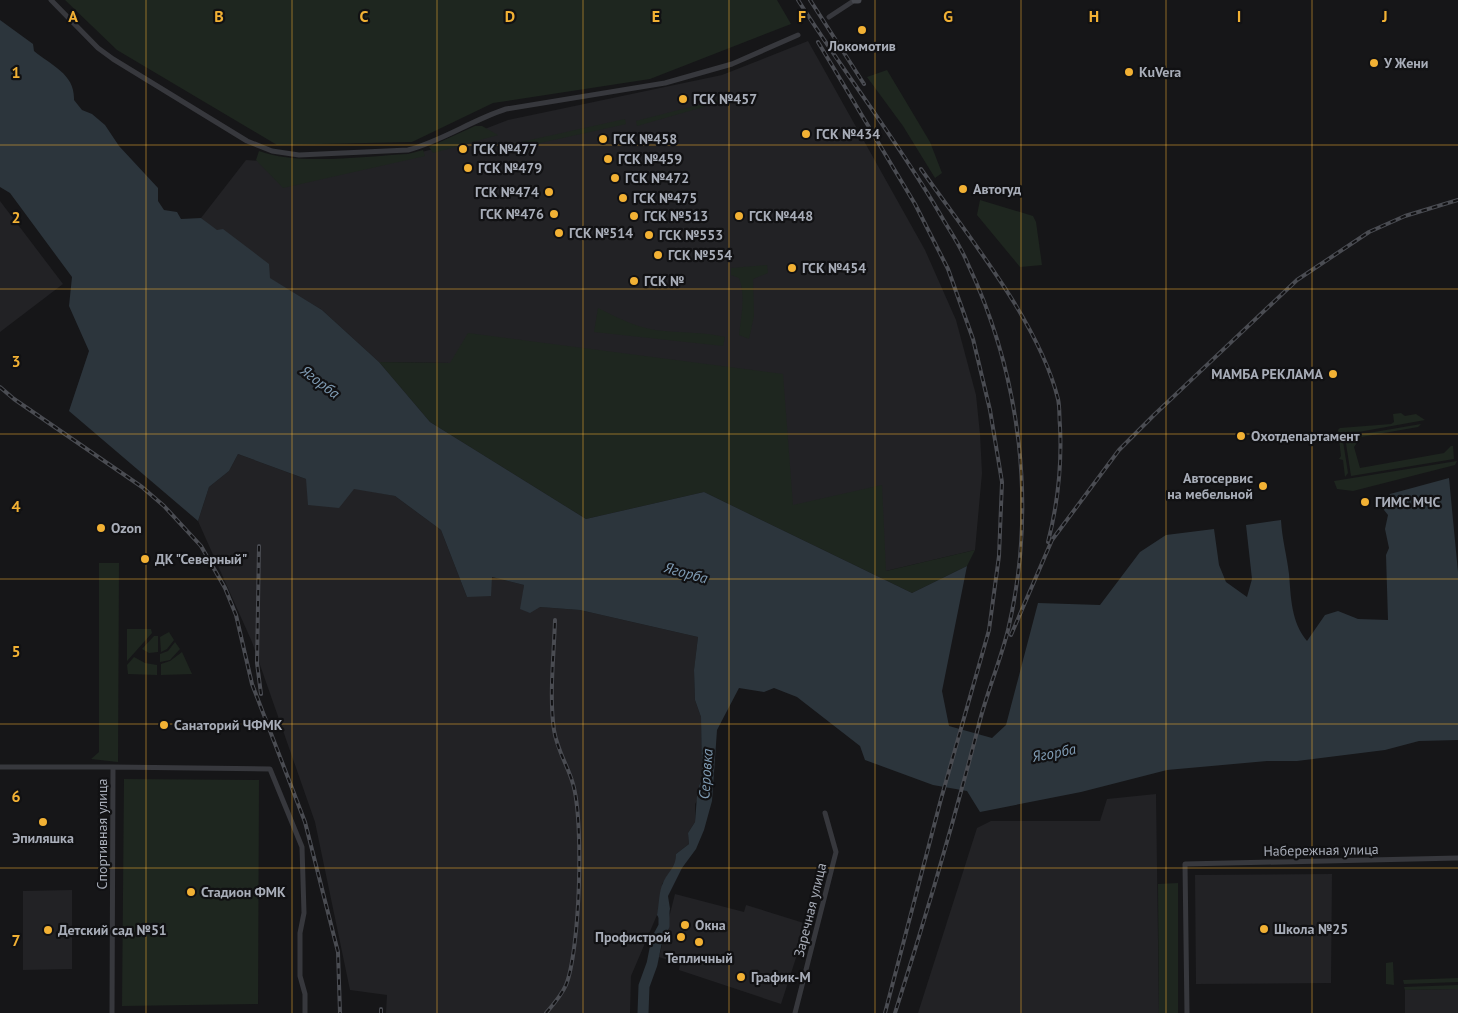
<svg xmlns="http://www.w3.org/2000/svg" width="1458" height="1013" viewBox="0 0 1458 1013" font-family="'PT Sans',sans-serif">
<rect width="100%" height="100%" fill="#161618"/>
<!-- built -->
<path fill="#222225" d="M 808,41 L 925,250 L 956,320 L 976,395 L 980,434 L 982,473 L 975,550 L 886,571 L 793,505 L 450,363 L 379,362 L 322,310 L 269,278 L 201,218 L 246,160 L 291,163 L 407,156 L 433,149 L 508,120 L 722,75 Z
M 0,201 L 63,284 L 0,332 Z
M 238,454 L 306,479 L 395,496 L 441,530 L 467,597 L 491,577 L 524,585 L 521,609 L 540,607 L 580,610 L 698,637 L 694,671 L 695,700 L 701,717 L 702,778 L 699,786 L 701,794 L 695,804 L 695,822 L 688,833 L 689,844 L 676,854 L 676,864 L 662,884 L 661,901 L 657,915 L 631,976 L 630,1013 L 386,1013 L 387,995 L 350,990 L 315,822 L 252,642 L 198,521 L 209,487 L 229,471 Z
M 1156,794 L 1159,1013 L 918,1013 L 977,828 L 991,821 L 1100,821 L 1107,799 Z
M 1332,874 L 1331,983 L 1196,984 L 1195,875 Z
M 72,890 L 72,969 L 23,970 L 23,891 Z
M 675,894 L 744,912 L 746,905 L 807,924 L 781,1004 L 679,970 L 680,964 L 659,957 Z
M 1458,989 L 1458,1013 L 1405,1013 L 1405,990 Z"/>
<!-- green -->
<path fill="#1e261f" d="M 65,0 L 777,0 L 791,24 L 650,79 L 493,103 L 412,142 L 277,145 L 117,50 Z
M 887,70 L 930,142 L 942,173 L 935,178 L 903,126 L 867,77 Z
M 729,97 L 731,99 L 637,126 L 636,121 Z
M 625,119 L 626,124 L 513,149 L 512,144 Z
M 475,126 L 482,126 L 498,135 L 433,153 L 429,147 Z
M 423,150 L 425,156 L 283,188 L 256,160 L 259,151 C 297,166 367,156 408,154 Z
M 980,200 L 1033,216 L 1036,222 L 1042,265 L 1020,267 L 977,215 Z
M 767,265 L 768,273 L 753,279 L 754,316 L 749,339 L 739,335 C 741,316 746,296 739,278 L 731,275 L 731,268 Z
M 598,308 C 619,319 642,330 665,331 C 686,333 704,332 725,337 L 723,346 L 594,332 Z
M 468,333 L 783,374 L 793,505 L 882,485 L 886,571 L 975,550 L 967,566 L 912,593 L 704,492 L 586,519 L 430,422 L 379,362 L 450,363 Z
M 1401,413 L 1405,416 L 1416,414 L 1425,420 L 1342,435 L 1348,473 L 1345,477 L 1343,460 L 1339,459 L 1341,456 L 1338,430 L 1340,428 L 1391,424 L 1394,422 L 1393,414 Z
M 1421,424 L 1418,427 L 1361,437 L 1354,447 L 1360,468 L 1444,453 L 1451,446 L 1453,446 L 1454,459 L 1351,476 L 1345,437 Z
M 1457,461 L 1455,465 L 1353,491 L 1337,489 L 1334,481 Z
M 99,563 L 119,563 L 118,762 L 91,759 L 99,752 Z
M 127,629 L 151,629 L 152,633 L 127,661 Z
M 169,632 L 174,640 L 167,649 L 161,652 L 160,637 Z
M 154,636 L 158,636 L 158,652 L 149,653 L 142,649 Z
M 175,642 L 180,649 L 170,660 L 160,662 L 160,654 L 168,651 Z
M 182,652 L 192,674 L 161,675 L 161,664 L 170,661 Z
M 134,657 L 145,663 L 157,665 L 157,675 L 128,674 L 127,665 Z
M 124,779 L 259,780 L 258,1004 L 122,1006 Z
M 1178,883 L 1178,1013 L 1159,1013 L 1158,884 Z
M 1393,962 L 1394,985 L 1386,984 L 1386,963 Z
M 1458,978 L 1458,982 L 1404,984 L 1403,980 Z
M 1458,985 L 1458,989 L 1405,990 L 1404,987 Z"/>
<!-- water -->
<path fill="#2c353c" d="M 0,20 L 33,44 L 34,51 C 52,66 75,74 74,100 L 82,110 L 92,114 L 105,125 L 119,146 L 158,188 L 158,201 L 164,210 L 177,212 L 181,219 L 201,218 L 217,230 L 223,229 L 269,264 L 270,278 L 322,310 L 379,362 L 430,422 L 586,519 L 704,492 L 912,593 L 967,566 L 942,691 L 949,726 L 992,738 L 1006,725 L 1038,603 L 1100,605 L 1140,552 L 1166,535 L 1214,529 L 1219,565 L 1226,582 L 1247,597 L 1252,579 L 1246,525 L 1281,520 C 1282,539 1287,556 1289,574 C 1291,597 1291,622 1307,641 L 1325,615 L 1338,611 L 1358,619 L 1388,620 L 1386,555 L 1389,548 L 1385,529 L 1388,515 L 1384,510 L 1385,501 L 1390,494 L 1449,478 L 1458,572 L 1458,740 L 1419,741 L 1385,750 L 1297,761 L 1267,761 L 1167,770 L 1081,792 L 980,812 L 967,791 L 933,785 L 865,760 L 860,746 L 797,697 L 774,688 L 764,692 L 739,688 L 717,730 L 712,801 L 704,830 L 696,849 L 682,868 L 668,896 L 670,909 L 664,926 L 657,915 C 659,906 659,890 663,883 C 668,871 676,868 676,854 L 689,844 L 688,833 L 695,822 L 697,796 L 701,794 L 699,786 L 702,778 L 701,717 L 695,700 L 694,670 L 698,637 L 580,610 L 540,607 L 530,613 L 520,609 L 524,585 L 492,577 L 491,596 L 467,597 L 441,530 L 395,496 L 354,489 L 339,508 L 308,505 L 306,479 L 238,454 L 229,471 L 209,487 L 198,521 L 69,411 L 89,351 L 69,306 L 72,277 L 10,193 L 0,187 Z"/>
<g fill="none" stroke-linecap="round" stroke-linejoin="round">
<!-- river -->
<path stroke="#2c353c" stroke-width="11" d="M 643,1013 L 644,986 L 652,964 L 657,939 L 664,926 L 664,911"/>
<!-- street -->
<path stroke="#37383d" stroke-width="5" d="M 51,0 L 98,48 L 113,59 L 247,141 L 272,151 L 299,155 L 408,150 C 442,141 472,120 506,109 L 665,83 L 732,64 L 798,35
M 829,17 L 855,0
M 0,767 L 113,767 L 112,1013
M 113,767 L 270,769 L 302,847 L 304,913 L 300,933 L 300,976 L 305,994 L 305,1013
M 795,1013 L 836,852 L 825,813
M 1187,1013 L 1185,864 L 1458,858"/>
<!-- secondary -->
<path stroke="#45474d" stroke-width="7" d="M 855,0 L 858,0"/>
<defs>
<path id="rail" d="M 798,0 C 844,73 897,140 940,214 C 949,230 960,245 967,262 C 1021,376 1037,507 1008,630 C 1000,662 987,692 979,724 C 954,821 926,917 895,1013
M 810,0 L 864,84
M 818,42 L 915,204 L 948,269 L 973,339 L 990,410 L 1002,482 L 999,556 L 989,630 L 941,799 L 885,1013
M 921,169 C 967,235 1039,322 1058,399 C 1060,408 1059,417 1060,426 C 1062,466 1058,503 1048,542
M 0,387 L 14,399 L 142,487 L 164,506 L 201,546 L 225,588 L 236,615 L 252,684 L 305,822 L 338,952 L 340,1013
M 259,546 L 257,663 L 261,694
M 1011,635 L 1052,540 L 1119,450 L 1154,415 L 1297,280 L 1369,232 L 1405,216 L 1458,200
M 381,1009 L 381,1013
M 546,1013 C 553,1005 562,994 566,985 C 580,950 584,821 573,784 C 568,766 557,750 554,730 C 549,695 554,655 555,620"/>
</defs>
<!-- rail casing -->
<use href="#rail" stroke="#4a4c52" stroke-width="4"/>
<!-- rail -->
<use href="#rail" stroke="#111113" stroke-width="2" stroke-dasharray="5.5" stroke-linecap="butt"/>
</g>
<!-- grid -->
<path fill="none" stroke="#f2b134" stroke-width="1" stroke-opacity="0.55" d="M 146,0 L 146,1013M 292,0 L 292,1013M 437,0 L 437,1013M 583,0 L 583,1013M 729,0 L 729,1013M 875,0 L 875,1013M 1021,0 L 1021,1013M 1166,0 L 1166,1013M 1312,0 L 1312,1013M 0,145 L 1458,145M 0,289 L 1458,289M 0,434 L 1458,434M 0,579 L 1458,579M 0,724 L 1458,724M 0,868 L 1458,868"/>
<!-- markers -->
<g fill="#f2b134" stroke="#111113" stroke-width="2">
<circle cx="862" cy="30" r="5"/>
<circle cx="1374" cy="63" r="5"/>
<circle cx="1129" cy="72" r="5"/>
<circle cx="683" cy="99" r="5"/>
<circle cx="806" cy="134" r="5"/>
<circle cx="603" cy="139" r="5"/>
<circle cx="463" cy="149" r="5"/>
<circle cx="608" cy="159" r="5"/>
<circle cx="468" cy="168" r="5"/>
<circle cx="615" cy="178" r="5"/>
<circle cx="963" cy="189" r="5"/>
<circle cx="549" cy="192" r="5"/>
<circle cx="623" cy="198" r="5"/>
<circle cx="554" cy="214" r="5"/>
<circle cx="634" cy="216" r="5"/>
<circle cx="739" cy="216" r="5"/>
<circle cx="559" cy="233" r="5"/>
<circle cx="649" cy="235" r="5"/>
<circle cx="658" cy="255" r="5"/>
<circle cx="792" cy="268" r="5"/>
<circle cx="634" cy="281" r="5"/>
<circle cx="1333" cy="374" r="5"/>
<circle cx="1241" cy="436" r="5"/>
<circle cx="1263" cy="486" r="5"/>
<circle cx="1365" cy="502" r="5"/>
<circle cx="101" cy="528" r="5"/>
<circle cx="145" cy="559" r="5"/>
<circle cx="164" cy="725" r="5"/>
<circle cx="43" cy="822" r="5"/>
<circle cx="191" cy="892" r="5"/>
<circle cx="685" cy="925" r="5"/>
<circle cx="1264" cy="929" r="5"/>
<circle cx="48" cy="930" r="5"/>
<circle cx="681" cy="937" r="5"/>
<circle cx="699" cy="942" r="5"/>
<circle cx="741" cy="977" r="5"/>
</g>
<g text-anchor="middle" stroke-width="4.5" stroke-linejoin="round" paint-order="stroke">
<!-- poi labels -->
<g font-size="14" font-weight="bold" fill="#a8adb8" stroke="#111113" text-anchor="start">
<text x="862" y="51" text-anchor="middle">Локомотив</text>
<text x="1384" y="68">У Жени</text>
<text x="1139" y="77">KuVera</text>
<text x="693" y="104">ГСК №457</text>
<text x="816" y="139">ГСК №434</text>
<text x="613" y="144">ГСК №458</text>
<text x="473" y="154">ГСК №477</text>
<text x="618" y="164">ГСК №459</text>
<text x="478" y="173">ГСК №479</text>
<text x="625" y="183">ГСК №472</text>
<text x="973" y="194">Автогуд</text>
<text x="539" y="197" text-anchor="end">ГСК №474</text>
<text x="633" y="203">ГСК №475</text>
<text x="544" y="219" text-anchor="end">ГСК №476</text>
<text x="644" y="221">ГСК №513</text>
<text x="749" y="221">ГСК №448</text>
<text x="569" y="238">ГСК №514</text>
<text x="659" y="240">ГСК №553</text>
<text x="668" y="260">ГСК №554</text>
<text x="802" y="273">ГСК №454</text>
<text x="644" y="286">ГСК №</text>
<text x="1323" y="379" text-anchor="end">МАМБА РЕКЛАМА</text>
<text x="1251" y="441">Охотдепартамент</text>
<text x="1253" y="483" text-anchor="end">Автосервис<tspan x="1253" dy="16">на мебельной</tspan></text>
<text x="1375" y="507">ГИМС МЧС</text>
<text x="111" y="533">Ozon</text>
<text x="155" y="564">ДК "Северный"</text>
<text x="174" y="730">Санаторий ЧФМК</text>
<text x="43" y="843" text-anchor="middle">Эпиляшка</text>
<text x="201" y="897">Стадион ФМК</text>
<text x="695" y="930">Окна</text>
<text x="1274" y="934">Школа №25</text>
<text x="58" y="935">Детский сад №51</text>
<text x="671" y="942" text-anchor="end">Профистрой</text>
<text x="699" y="963" text-anchor="middle">Тепличный</text>
<text x="751" y="982">График-М</text>
</g>
<!-- street labels -->
<g font-size="14" fill="#a8adb8" stroke="#111113">
<text transform="translate(102 834) rotate(-90)" y="5">Спортивная улица</text>
<text transform="translate(1321 850) rotate(-1)" y="5">Набережная улица</text>
<text transform="translate(810 910) rotate(-76)" y="5">Заречная улица</text>
</g>
<!-- water labels -->
<g font-size="15" font-style="italic" fill="#7f9bb3" stroke="#111113">
<text transform="translate(320 382) rotate(37)" y="5">Ягорба</text>
<text transform="translate(686 573) rotate(15)" y="5">Ягорба</text>
<text transform="translate(1054 753) rotate(-11)" y="5">Ягорба</text>
<text transform="translate(706 774) rotate(-86)" y="5">Серовка</text>
</g>
</g>
<g font-size="16" text-anchor="middle" font-weight="bold" fill="#f2b134" stroke="#111113" stroke-width="4.5" stroke-linejoin="round" paint-order="stroke">
<text x="73" y="22">A</text>
<text x="219" y="22">B</text>
<text x="364" y="22">C</text>
<text x="510" y="22">D</text>
<text x="656" y="22">E</text>
<text x="802" y="22">F</text>
<text x="948" y="22">G</text>
<text x="1094" y="22">H</text>
<text x="1239" y="22">I</text>
<text x="1385" y="22">J</text>
<text x="16" y="78">1</text>
<text x="16" y="223">2</text>
<text x="16" y="367">3</text>
<text x="16" y="512">4</text>
<text x="16" y="657">5</text>
<text x="16" y="802">6</text>
<text x="16" y="946">7</text>
</g>
</svg>
